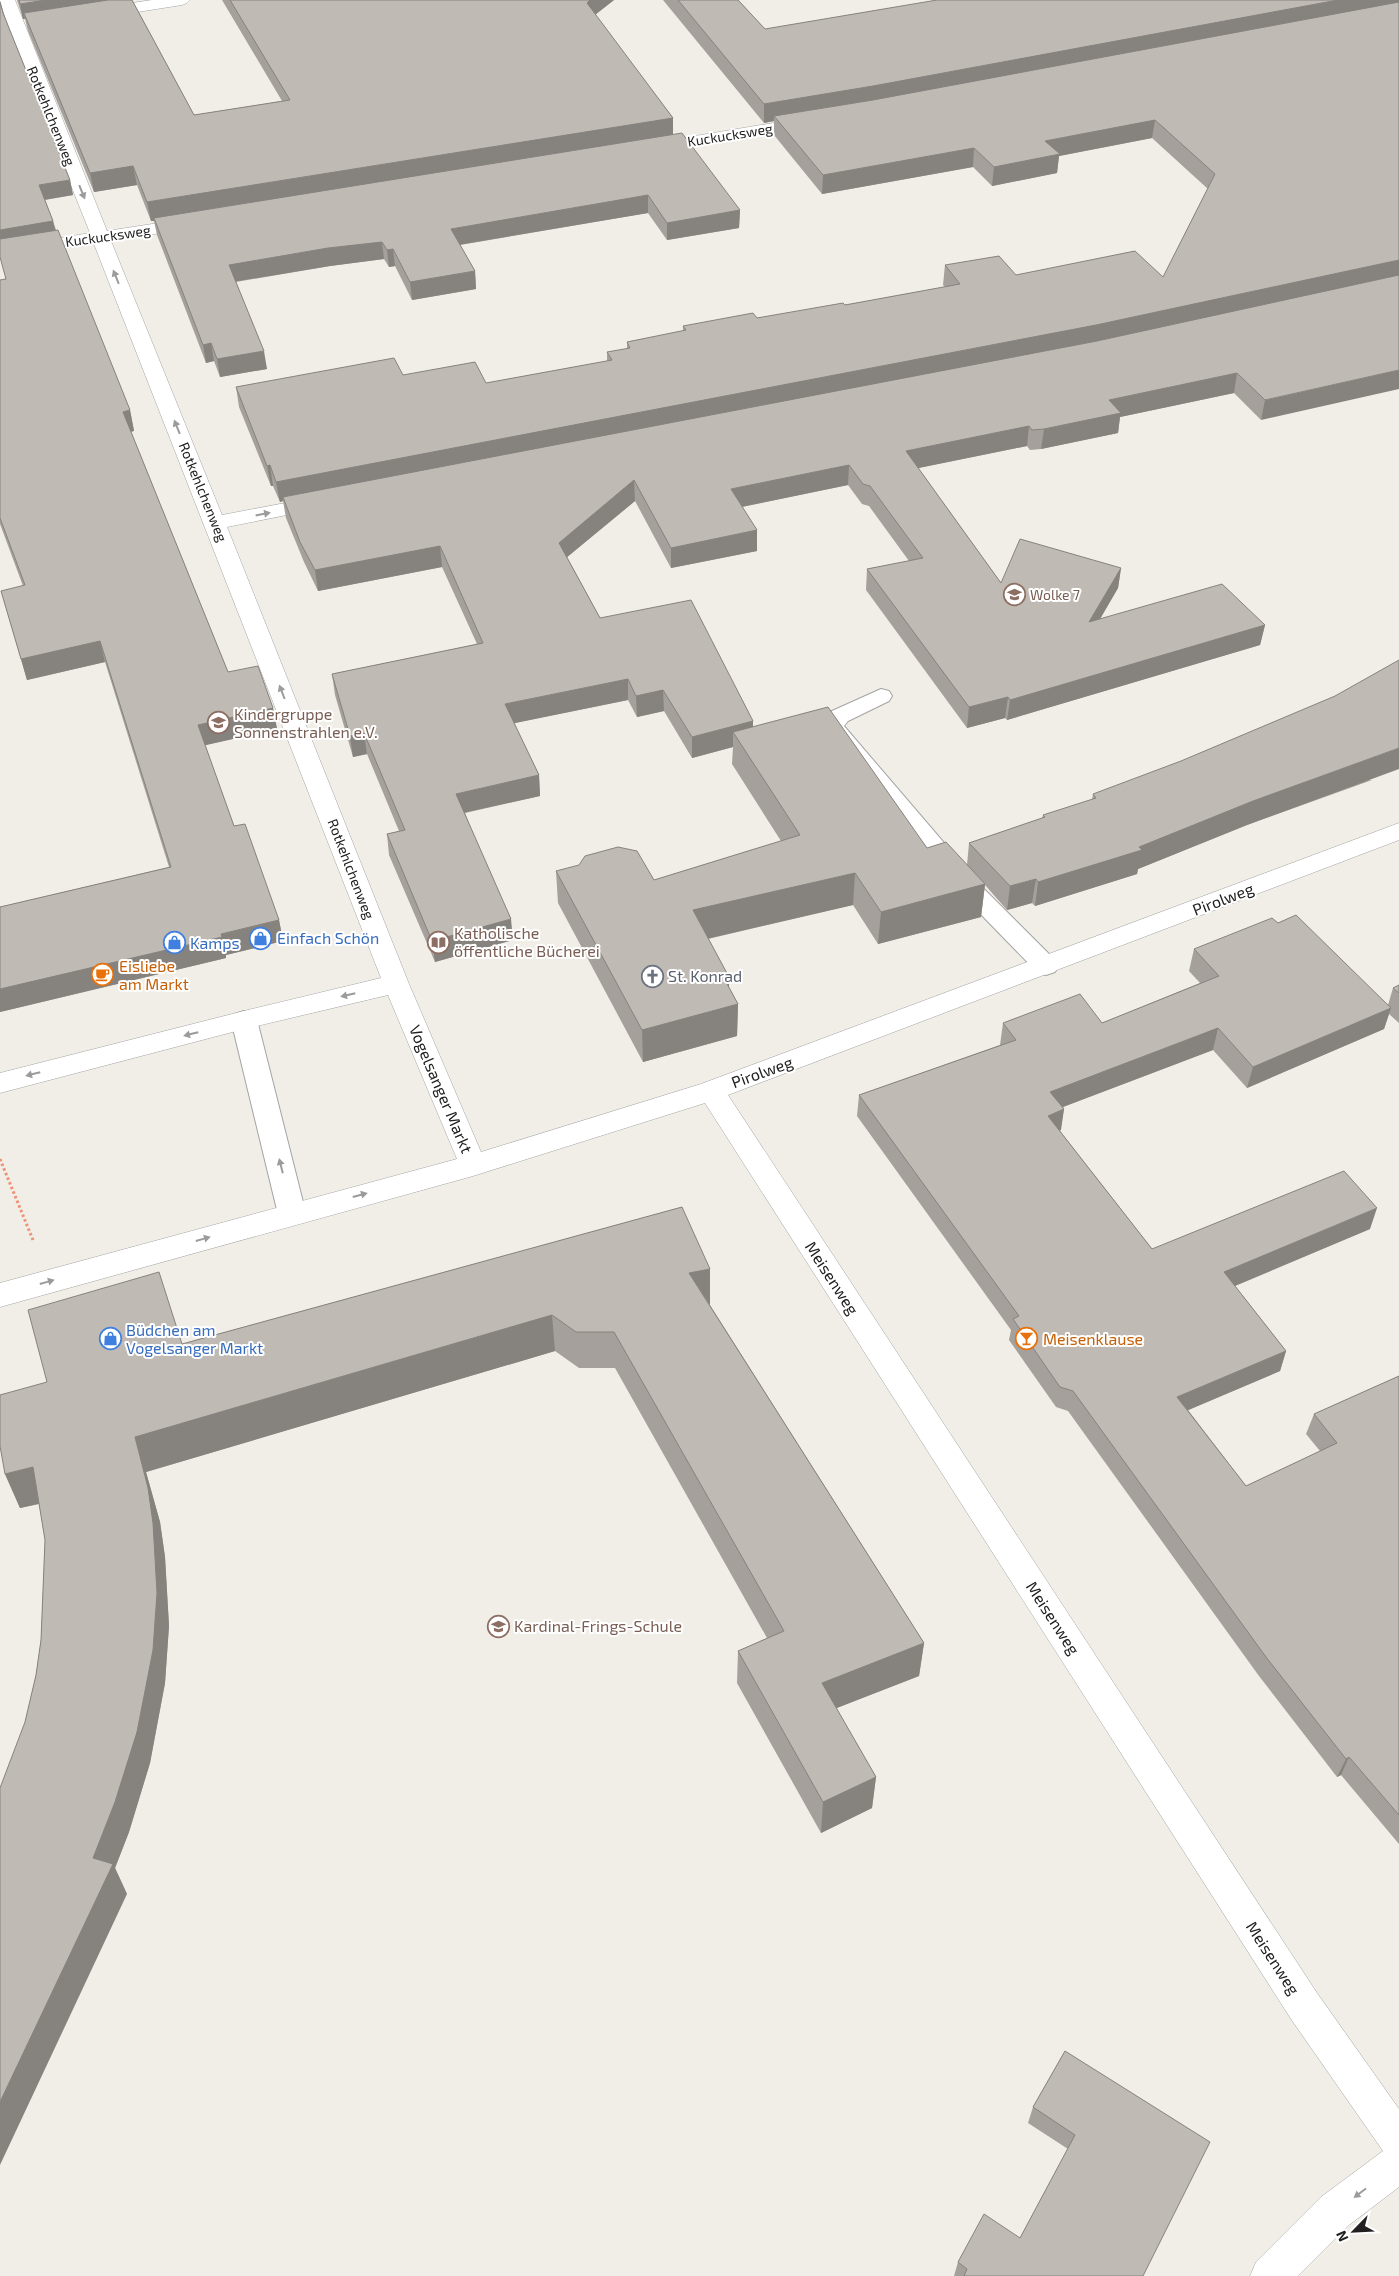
<svg xmlns="http://www.w3.org/2000/svg" width="1399" height="2276" viewBox="0 0 1399 2276" font-family="'Exo 2',sans-serif">
<rect width="100%" height="100%" fill="#f0eee7"/>
<g fill="none" stroke-linecap="round" stroke-linejoin="round">
<defs>
<path id="lane" d="M 881,689 L 889,691 L 892,696 L 889,701 L 848,721 L 844,726 L 981,886 L 1055,960 L 1058,966 L 1055,972 L 1046,975 L 1037,972 L 965,898 L 821,726 L 832,711 Z
M 244,1011 L 253,1014 L 257,1020 L 306,1214 L 302,1221 L 292,1224 L 282,1221 L 278,1214 L 231,1020 L 235,1014 Z"/>
<path id="street" d="M 0,0 L 15,0 L 107,231 L 191,218 L 197,219 L 200,223 L 197,227 L 191,228 L 111,241 L 222,515 L 322,496 L 329,498 L 332,502 L 329,506 L 322,508 L 227,527 L 409,984 L 481,1152 L 701,1084 L 1399,823 L 1399,840 L 728,1095 L 1317,1993 L 1399,2109 L 1399,2187 L 1349,2225 L 1298,2276 L 1250,2276 L 1256,2262 L 1321,2197 L 1383,2151 L 1291,2019 L 705,1103 L 473,1176 L 0,1307 L 0,1283 L 457,1159 L 388,995 L 244,1029 L 0,1093 L 0,1073 L 244,1011 L 381,978 L 94,244 L 0,258 L 0,248 L 90,233 L 8,27 Z
M 152,0 L 190,0 L 187,3 L 182,5 L 99,18 L 93,16 L 91,13 L 93,10 L 99,8 Z
M 810,117 L 816,118 L 818,122 L 816,126 L 653,153 L 647,152 L 644,148 L 647,144 L 653,143 Z"/>
</defs>
<!-- lane casing -->
<use href="#lane" stroke="#a4a4a4" stroke-width="2"/>
<!-- street casing -->
<use href="#street" stroke="#a4a4a4" stroke-width="1"/>
<!-- path -->
<path stroke="#f09077" stroke-width="3" stroke-dasharray="2.5 2.5" stroke-linecap="butt" d="M 0,1159 L 33,1240"/>
<!-- lane -->
<use href="#lane" fill="#fff" fill-rule="evenodd"/>
<!-- street -->
<use href="#street" fill="#fff" fill-rule="evenodd"/>
</g>
<!-- wall -->
<path fill="#a5a09b" d="M 17,0 L 132,0 L 194,115 L 282,101 L 222,0 L 614,0 L 595,15 L 673,118 L 673,134 L 740,210 L 739,228 L 667,240 L 648,213 L 460,245 L 475,271 L 476,289 L 412,300 L 395,266 L 389,267 L 384,259 L 330,266 L 236,282 L 267,369 L 220,377 L 214,361 L 206,363 L 157,235 L 154,221 L 151,221 L 137,185 L 94,192 L 28,31 L 25,19 L 23,19 Z
M 663,0 L 738,0 L 765,29 L 1399,0 L 1261,420 L 1234,393 L 1120,417 L 1118,433 L 1041,449 L 1030,450 L 1027,446 L 918,468 L 1001,583 L 1121,568 L 1118,588 L 1100,619 L 1265,625 L 1260,645 L 1007,720 L 1005,718 L 967,728 L 866,590 L 867,569 L 909,561 L 869,506 L 862,504 L 848,485 L 742,507 L 757,530 L 757,551 L 671,568 L 635,501 L 567,557 L 600,618 L 753,721 L 753,727 L 927,848 L 967,865 L 969,843 L 1042,818 L 1043,815 L 1092,800 L 1093,794 L 1372,780 L 1247,825 L 1138,869 L 1137,874 L 1035,906 L 1032,903 L 1007,910 L 985,885 L 981,917 L 878,944 L 853,905 L 708,939 L 729,977 L 729,987 L 738,1004 L 737,1036 L 643,1062 L 558,903 L 556,871 L 654,880 L 781,841 L 732,764 L 733,747 L 692,758 L 664,711 L 637,717 L 628,700 L 514,723 L 539,775 L 540,796 L 465,813 L 513,940 L 435,962 L 389,855 L 387,834 L 399,831 L 367,754 L 353,757 L 335,695 L 332,674 L 477,644 L 442,567 L 318,591 L 304,562 L 286,518 L 283,501 L 280,502 L 273,486 L 271,486 L 239,407 L 236,387 L 403,375 L 486,383 L 607,361 L 607,352 L 627,349 L 627,342 L 683,331 L 683,326 L 757,318 L 845,305 L 945,287 L 943,285 L 945,265 L 1016,275 L 1163,277 L 1208,189 L 1152,138 L 1059,156 L 1057,173 L 992,186 L 973,167 L 822,194 L 774,135 L 774,121 L 764,123 Z
M 3,13 L 70,180 L 73,195 L 45,200 L 53,221 L 56,230 L 130,410 L 134,431 L 131,432 L 228,672 L 273,708 L 277,729 L 205,745 L 234,826 L 279,920 L 283,941 L 226,955 L 226,958 L 0,1012 L 0,907 L 169,867 L 105,662 L 27,680 L 1,591 L 23,586 L 0,524 L 0,280 L 5,279 Z
M 1278,923 L 1388,1005 L 1393,988 L 1399,985 L 1399,1023 L 1389,1014 L 1384,1029 L 1247,1088 L 1213,1050 L 1063,1107 L 1064,1109 L 1060,1131 L 1152,1249 L 1370,1229 L 1235,1286 L 1286,1351 L 1280,1371 L 1188,1410 L 1246,1486 L 1320,1451 L 1306,1434 L 1314,1414 L 1399,1376 L 1399,1844 L 1341,1775 L 1337,1777 L 1259,1676 L 1068,1411 L 1056,1407 L 1009,1340 L 1011,1330 L 857,1116 L 859,1095 L 1000,1045 L 1003,1023 L 1102,1023 L 1200,983 L 1189,971 L 1194,949 Z
M 682,1207 L 710,1305 L 924,1643 L 919,1676 L 836,1708 L 876,1777 L 872,1808 L 821,1833 L 737,1683 L 738,1651 L 767,1638 L 615,1368 L 579,1368 L 555,1351 L 146,1472 L 160,1522 L 165,1557 L 169,1626 L 165,1683 L 150,1763 L 129,1832 L 115,1868 L 127,1894 L 25,1722 L 36,1675 L 41,1640 L 45,1540 L 39,1504 L 20,1508 L 5,1474 L 182,1344 Z
M 1065,2051 L 1143,2276 L 954,2276 L 958,2262 L 1020,2238 L 1068,2149 L 1028,2123 L 1033,2107 Z"/>
<!-- shaded-wall -->
<path fill="#86827e" d="M 46,0 L 126,0 L 24,13 L 25,19 L 23,19 L 20,4 Z
M 590,0 L 614,0 L 587,21 L 587,3 Z
M 1338,0 L 1399,0 L 1399,5 L 872,105 L 774,116 L 774,121 L 764,123 L 764,104 Z
M 673,118 L 673,137 L 154,218 L 154,221 L 151,221 L 147,202 Z
M 1155,120 L 1152,138 L 1059,156 L 1057,173 L 992,186 L 994,167 L 1045,141 Z
M 974,148 L 973,167 L 822,194 L 823,175 Z
M 133,166 L 137,185 L 94,192 L 90,173 Z
M 70,180 L 73,195 L 43,200 L 39,185 Z
M 648,195 L 648,213 L 452,246 L 451,229 Z
M 740,210 L 739,228 L 667,240 L 667,223 Z
M 53,221 L 57,237 L 0,246 L 0,230 Z
M 382,242 L 384,259 L 330,266 L 232,282 L 229,265 L 328,248 Z
M 393,249 L 395,266 L 389,267 L 387,250 Z
M 1399,260 L 1399,277 L 1094,345 L 283,497 L 283,501 L 280,502 L 276,482 Z
M 475,271 L 476,289 L 412,300 L 410,282 Z
M 211,343 L 214,361 L 206,363 L 203,345 Z
M 264,351 L 267,369 L 220,377 L 217,359 Z
M 1399,370 L 1399,389 L 1261,420 L 1265,400 Z
M 1237,373 L 1234,393 L 1120,417 L 1118,433 L 1041,449 L 1044,429 L 1109,400 Z
M 130,410 L 134,431 L 127,432 L 123,412 Z
M 1029,426 L 1027,446 L 904,471 L 906,451 Z
M 270,465 L 273,486 L 271,486 L 267,466 Z
M 849,465 L 848,485 L 731,509 L 731,489 Z
M 634,480 L 635,501 L 560,563 L 559,543 Z
M 757,530 L 757,551 L 671,568 L 671,548 Z
M 440,546 L 442,567 L 318,591 L 315,570 Z
M 1121,568 L 1118,588 L 1086,643 L 1089,622 Z
M 1265,625 L 1260,645 L 1007,720 L 1010,700 Z
M 100,641 L 105,662 L 27,680 L 21,659 Z
M 628,679 L 628,700 L 506,725 L 505,704 Z
M 663,690 L 664,711 L 637,717 L 636,696 Z
M 1008,697 L 1005,718 L 967,728 L 969,707 Z
M 273,708 L 277,729 L 202,746 L 198,725 Z
M 753,721 L 753,742 L 733,732 L 733,747 L 692,758 L 692,737 Z
M 364,733 L 367,754 L 353,757 L 350,736 Z
M 1399,748 L 1399,769 L 1247,825 L 1138,869 L 1137,874 L 1035,906 L 1038,882 L 1139,847 L 1253,801 Z
M 539,775 L 540,796 L 458,814 L 456,794 Z
M 855,873 L 853,905 L 693,942 L 693,910 Z
M 1036,879 L 1032,903 L 1007,910 L 1010,886 Z
M 985,884 L 981,917 L 878,944 L 881,912 Z
M 511,919 L 513,940 L 435,962 L 432,941 Z
M 279,920 L 283,941 L 226,955 L 226,958 L 0,1012 L 0,989 Z
M 729,977 L 729,1006 L 738,1004 L 737,1036 L 643,1062 L 642,1030 L 726,982 Z
M 1391,1008 L 1384,1029 L 1247,1088 L 1253,1067 Z
M 1218,1028 L 1213,1050 L 1047,1113 L 1050,1092 Z
M 1064,1109 L 1061,1130 L 1045,1137 L 1048,1116 Z
M 1377,1208 L 1370,1229 L 1218,1293 L 1224,1272 Z
M 710,1269 L 710,1305 L 689,1273 Z
M 552,1315 L 555,1351 L 146,1472 L 160,1522 L 165,1557 L 169,1626 L 165,1683 L 150,1763 L 129,1832 L 115,1868 L 127,1894 L 0,2165 L 0,2102 L 93,1858 L 135,1437 Z
M 1286,1351 L 1280,1371 L 1172,1417 L 1177,1397 Z
M 33,1467 L 47,1502 L 20,1508 L 5,1474 Z
M 924,1643 L 919,1676 L 819,1715 L 822,1683 Z
M 1349,1757 L 1341,1775 L 1337,1777 L 1346,1759 Z
M 876,1777 L 872,1808 L 821,1833 L 823,1802 Z"/>
<!-- building -->
<path fill="#c0bab4" stroke="#86827e" d="M 19,0 L 46,0 L 20,4 Z
M 108,0 L 132,0 L 194,115 L 290,100 L 230,0 L 590,0 L 587,3 L 673,118 L 147,202 L 133,166 L 90,173 L 24,13 Z
M 678,0 L 738,0 L 765,29 L 937,0 L 1338,0 L 873,86 L 764,104 Z
M 0,2 L 3,13 L 70,180 L 39,185 L 53,221 L 0,230 Z
M 1399,2 L 1399,260 L 1096,325 L 276,482 L 270,465 L 267,466 L 236,387 L 394,358 L 403,375 L 475,362 L 486,383 L 612,360 L 607,352 L 630,348 L 627,342 L 686,330 L 683,326 L 753,313 L 757,318 L 843,303 L 845,305 L 960,284 L 945,265 L 999,256 L 1016,275 L 1135,251 L 1163,277 L 1215,174 L 1155,120 L 1045,141 L 1060,154 L 994,167 L 974,148 L 823,175 L 774,116 L 873,100 Z
M 682,133 L 740,210 L 667,223 L 648,195 L 451,229 L 475,271 L 410,282 L 393,249 L 387,250 L 382,242 L 328,248 L 229,265 L 264,351 L 217,359 L 211,343 L 203,345 L 154,218 Z
M 58,230 L 130,410 L 123,412 L 228,672 L 258,666 L 273,708 L 198,725 L 234,826 L 245,824 L 279,920 L 221,934 L 222,937 L 0,989 L 0,907 L 171,867 L 100,641 L 21,659 L 1,591 L 25,585 L 0,518 L 0,280 L 6,279 L 0,257 L 0,239 Z
M 1399,275 L 1399,370 L 1265,400 L 1237,373 L 1109,400 L 1121,413 L 1044,429 L 1032,430 L 1029,426 L 906,451 L 1001,583 L 1020,539 L 1121,568 L 1089,622 L 1222,584 L 1265,625 L 1010,700 L 1008,697 L 969,707 L 867,569 L 923,558 L 870,486 L 863,484 L 849,465 L 731,489 L 757,530 L 671,548 L 634,480 L 559,543 L 600,618 L 691,600 L 753,721 L 692,737 L 663,690 L 636,696 L 628,679 L 505,704 L 539,775 L 456,794 L 511,919 L 432,941 L 387,834 L 405,830 L 364,733 L 350,736 L 332,674 L 483,643 L 440,546 L 315,570 L 300,542 L 283,497 L 1097,341 Z
M 1399,660 L 1399,748 L 1253,801 L 1139,847 L 1142,850 L 1038,882 L 1036,879 L 1010,886 L 969,843 L 1045,817 L 1043,815 L 1096,798 L 1093,794 L 1181,761 L 1335,696 Z
M 828,707 L 927,848 L 946,842 L 985,884 L 881,912 L 855,873 L 693,910 L 729,977 L 726,982 L 738,1004 L 642,1030 L 556,871 L 579,865 L 585,856 L 618,847 L 637,851 L 654,880 L 800,835 L 733,732 Z
M 1296,915 L 1391,1008 L 1253,1067 L 1218,1028 L 1050,1092 L 1064,1109 L 1048,1116 L 1152,1249 L 1344,1171 L 1377,1208 L 1224,1272 L 1286,1351 L 1177,1397 L 1246,1486 L 1337,1443 L 1314,1414 L 1399,1376 L 1399,1815 L 1349,1757 L 1346,1759 L 1266,1657 L 1073,1391 L 1060,1387 L 1013,1319 L 1019,1316 L 859,1095 L 1016,1040 L 1003,1023 L 1080,994 L 1102,1023 L 1219,976 L 1194,949 L 1272,918 L 1278,923 Z
M 1399,985 L 1399,993 L 1393,988 Z
M 682,1207 L 710,1269 L 689,1273 L 924,1643 L 822,1683 L 876,1777 L 823,1802 L 738,1651 L 784,1631 L 614,1332 L 576,1332 L 552,1315 L 135,1437 L 148,1488 L 153,1523 L 157,1593 L 153,1650 L 137,1732 L 115,1802 L 93,1858 L 113,1864 L 0,2102 L 0,1788 L 25,1722 L 36,1675 L 41,1640 L 45,1540 L 33,1467 L 5,1474 L 0,1446 L 0,1395 L 47,1382 L 28,1310 L 159,1272 L 182,1344 Z
M 1065,2051 L 1210,2142 L 1143,2276 L 964,2276 L 967,2269 L 958,2262 L 984,2214 L 1020,2238 L 1075,2135 L 1033,2107 Z"/>
<!-- one-way arrows -->
<defs><path id="oneway-solid" d="M-6-.8H1V-3.2L6.5 0L1 3.2V.8H-6Z" transform="scale(1.25)"/></defs>
<g fill="#9b9b9b">
<use href="#oneway-solid" transform="translate(82 192) rotate(68)"/>
<use href="#oneway-solid" transform="translate(116 277) rotate(-112)"/>
<use href="#oneway-solid" transform="translate(177 427) rotate(-112)"/>
<use href="#oneway-solid" transform="translate(263 514) rotate(-11)"/>
<use href="#oneway-solid" transform="translate(282 692) rotate(-111)"/>
<use href="#oneway-solid" transform="translate(348 995) rotate(167)"/>
<use href="#oneway-solid" transform="translate(191 1034) rotate(166)"/>
<use href="#oneway-solid" transform="translate(33 1074) rotate(166)"/>
<use href="#oneway-solid" transform="translate(281 1166) rotate(-104)"/>
<use href="#oneway-solid" transform="translate(360 1195) rotate(-15)"/>
<use href="#oneway-solid" transform="translate(203 1239) rotate(-16)"/>
<use href="#oneway-solid" transform="translate(47 1282) rotate(-16)"/>
<use href="#oneway-solid" transform="translate(1360 2193) rotate(143)"/>
</g>
<!-- icons -->
<defs>
<symbol id="school-ring" viewBox="-11 -11 22 22"><circle r="9.5" fill="#fff" stroke="#8d6e63" stroke-width="1.5"/><path d="M0-5L7-2L0 1L-7-2ZM-4 1L0 2.5L4 1V4Q0 6-4 4Z" fill="#8d6e63"/></symbol>
<symbol id="shop-ring" viewBox="-11 -11 22 22"><circle r="9.5" fill="#fff" stroke="#3f7fe0" stroke-width="1.5"/><path d="M-5-2.5h2.3a2.7 3.5 0 0 1 5.4 0H5L5.5 6h-11ZM-1.5-2.5h3a1.5 2.3 0 0 0-3 0Z" fill="#3f7fe0"/></symbol>
<symbol id="library-ring" viewBox="-11 -11 22 22"><circle r="9.5" fill="#fff" stroke="#8d6e63" stroke-width="1.5"/><path d="M-6-4Q-3-5.5-.7-3.5V5Q-3 3-6 4ZM6-4Q3-5.5 .7-3.5V5Q3 3 6 4Z" fill="#8d6e63"/></symbol>
<symbol id="cafe-ring" viewBox="-11 -11 22 22"><circle r="9.5" fill="#fff" stroke="#e8710a" stroke-width="1.5"/><path d="M-5.5-4.5H6V0H3Q3 3.5 0 3.5H-2.5Q-5.5 3.5-5.5 0ZM3-3.2v2h1.7v-2ZM-6 4.5H4V6H-6Z" fill="#e8710a"/></symbol>
<symbol id="church-ring" viewBox="-11 -11 22 22"><circle r="9.5" fill="#fff" stroke="#6b7280" stroke-width="1.5"/><path d="M-1.2-6h2.4v3.5h3.3v2.4h-3.3V6h-2.4V-.1h-3.3v-2.4h3.3Z" fill="#6b7280"/></symbol>
<symbol id="bar-ring" viewBox="-11 -11 22 22"><circle r="9.5" fill="#fff" stroke="#e8710a" stroke-width="1.5"/><path d="M-6-5H6L.8 .8V4.5H3.5V6h-7V4.5H-.8V.8Z" fill="#e8710a"/></symbol>
</defs>
<g fill-rule="evenodd">
<use href="#school-ring" x="1002" y="582" width="25" height="25"/>
<use href="#school-ring" x="206" y="710" width="25" height="25"/>
<use href="#shop-ring" x="248" y="926" width="25" height="25"/>
<use href="#library-ring" x="426" y="930" width="25" height="25"/>
<use href="#shop-ring" x="162" y="930" width="25" height="25"/>
<use href="#cafe-ring" x="90" y="962" width="25" height="25"/>
<use href="#church-ring" x="640" y="964" width="25" height="25"/>
<use href="#shop-ring" x="98" y="1326" width="25" height="25"/>
<use href="#bar-ring" x="1014" y="1326" width="25" height="25"/>
<use href="#school-ring" x="486" y="1614" width="25" height="25"/>
</g>
<g text-anchor="middle" stroke-width="4" stroke-linejoin="round" paint-order="stroke">
<!-- far-street labels -->
<g font-size="14" fill="#202020" stroke="#fff">
<text transform="translate(51 116) rotate(68)" y="5">Rotkehlchenweg</text>
<text transform="translate(730 135) rotate(-9)" y="5">Kuckucksweg</text>
<text transform="translate(108 236) rotate(-8)" y="5">Kuckucksweg</text>
<text transform="translate(203 492) rotate(68)" y="5">Rotkehlchenweg</text>
<text transform="translate(351 869) rotate(69)" y="5">Rotkehlchenweg</text>
</g>
<!-- far-education labels -->
<g font-size="14" fill="#785e54" stroke="#fff" text-anchor="start">
<text x="1030" y="600">Wolke 7</text>
</g>
<!-- education labels -->
<g font-size="16" fill="#785e54" stroke="#fff" text-anchor="start">
<text x="234" y="720">Kindergruppe<tspan x="234" dy="18">Sonnenstrahlen e.V.</tspan></text>
<text x="454" y="939">Katholische<tspan x="454" dy="18">öffentliche Bücherei</tspan></text>
<text x="514" y="1632">Kardinal-Frings-Schule</text>
</g>
<!-- street labels -->
<g font-size="16" fill="#202020" stroke="#fff">
<text transform="translate(1223 899) rotate(-21)" y="6">Pirolweg</text>
<text transform="translate(762 1072) rotate(-20)" y="6">Pirolweg</text>
<text transform="translate(441 1089) rotate(67)" y="6">Vogelsanger Markt</text>
<text transform="translate(832 1278) rotate(57)" y="6">Meisenweg</text>
<text transform="translate(1053 1618) rotate(57)" y="6">Meisenweg</text>
<text transform="translate(1273 1958) rotate(57)" y="6">Meisenweg</text>
</g>
<!-- shop labels -->
<g font-size="16" fill="#366cbe" stroke="#fff" text-anchor="start">
<text x="277" y="944">Einfach Schön</text>
<text x="190" y="949">Kamps</text>
<text x="126" y="1336">Büdchen am<tspan x="126" dy="18">Vogelsanger Markt</tspan></text>
</g>
<!-- food labels -->
<g font-size="16" fill="#c56008" stroke="#fff" text-anchor="start">
<text x="119" y="972">Eisliebe<tspan x="119" dy="18">am Markt</tspan></text>
<text x="1043" y="1345">Meisenklause</text>
</g>
<!-- worship labels -->
<g font-size="16" fill="#5b616d" stroke="#fff" text-anchor="start">
<text x="668" y="982">St. Konrad</text>
</g>
</g>
<!-- north arrow -->
<g transform="translate(1354 2231) rotate(246)" stroke="#ffffff" stroke-width="4" paint-order="stroke">
<path d="M0-4L9 19L0 12L-9 19Z" fill="#202020"/>
<text y="-8" font-size="14" font-weight="bold" text-anchor="middle" fill="#202020">N</text>
</g>
</svg>
